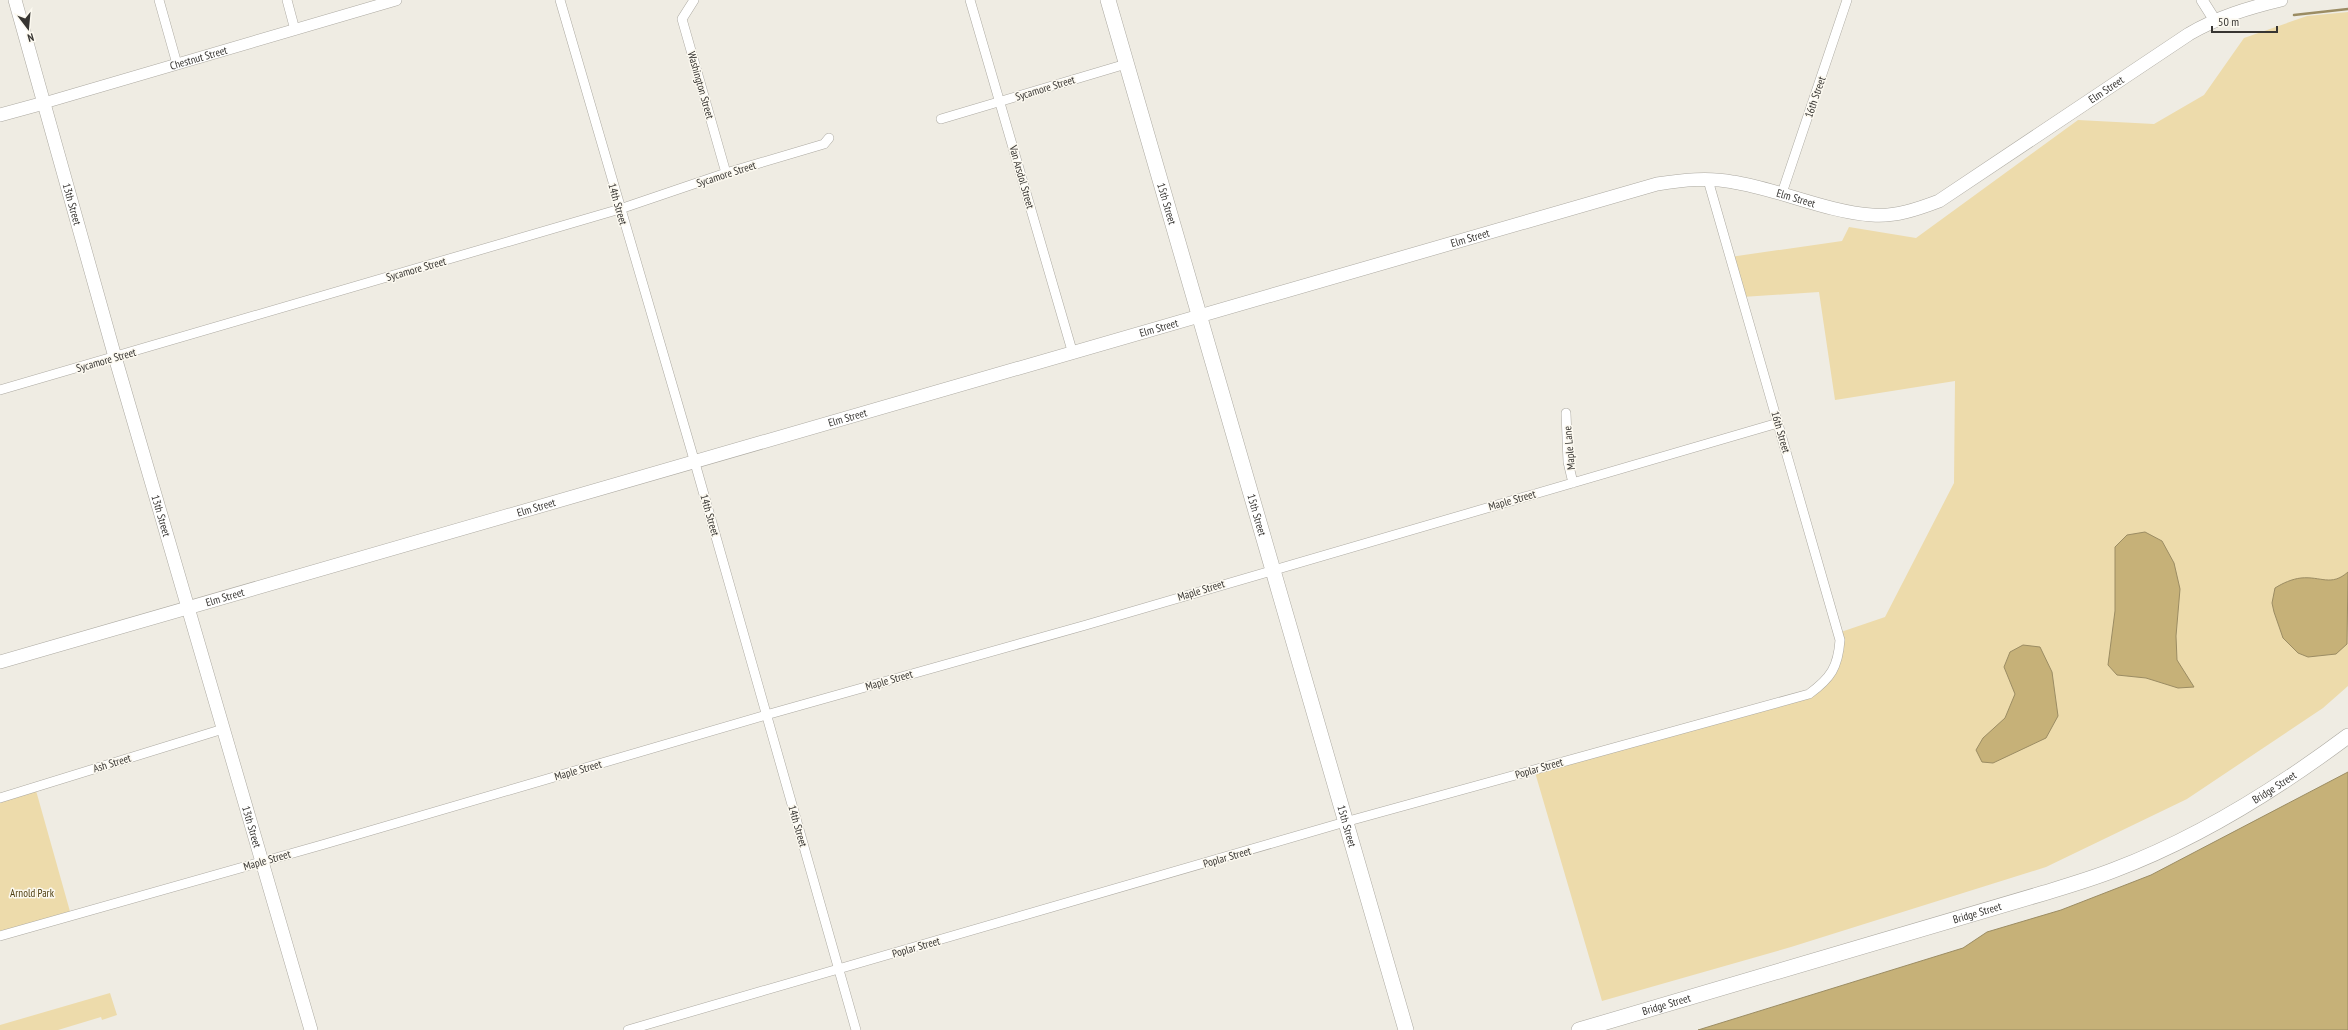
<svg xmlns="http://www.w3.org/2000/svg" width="2348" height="1030" viewBox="0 0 2348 1030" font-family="'PT Sans Narrow',sans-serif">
<rect width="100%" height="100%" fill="#efece3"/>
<!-- green -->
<path fill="#eddbab" d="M 2348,12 L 2348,686 L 2323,708 L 2187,799 L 2046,867 L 1791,947 L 1602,1001 L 1534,769 L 1809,694 L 1839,660 L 1838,633 L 1885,617 L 1954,483 L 1955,381 L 1835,400 L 1819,292 L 1742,297 L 1730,257 L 1842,241 L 1849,227 L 1916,238 L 2078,120 L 2154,124 L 2204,95 L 2244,38 L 2307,16 Z
M 35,787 L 71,915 L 0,936 L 0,798 Z
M 110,993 L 117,1015 L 102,1020 L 101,1017 L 58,1030 L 0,1030 L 0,1025 Z"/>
<!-- water -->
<path fill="#c6b178" stroke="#9b8c63" d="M 2145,532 L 2162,541 L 2174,563 L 2180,589 L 2176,636 L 2177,660 L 2194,687 L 2178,688 L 2146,678 L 2117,675 L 2108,665 L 2115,611 L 2115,547 L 2127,535 Z
M 2348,572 L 2347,644 L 2336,654 L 2308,657 L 2298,653 L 2283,638 L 2274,612 L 2272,603 L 2275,588 C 2283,583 2292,579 2301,578 C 2321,576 2331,587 2348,572 Z
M 2023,645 L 2040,647 L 2052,672 L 2058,716 L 2046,738 L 1993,763 L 1982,762 L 1976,750 L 1983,738 L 2005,718 L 2015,694 L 2004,667 L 2010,652 Z
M 2348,772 L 2348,1030 L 1698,1030 L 1963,948 L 1987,932 L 2061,910 L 2151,875 Z"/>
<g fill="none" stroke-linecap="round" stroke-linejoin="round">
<!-- stream -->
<path stroke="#9b8c63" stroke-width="2.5" d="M 2294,15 L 2348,9"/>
<defs>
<path id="minor" d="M 159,0 L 177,64
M 287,0 L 295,30
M 560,0 L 695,463 L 856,1030
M 694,0 L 682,19 L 726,173
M 970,0 L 1073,354
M 941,119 L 1126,64
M 1782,193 L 1847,0
M 0,390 L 620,209 L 726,173 L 824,144 L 829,138
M 1566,413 L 1568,462 L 1573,483
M 0,798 L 223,729
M 0,936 L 325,844 L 766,715 L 1086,625 L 1778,423
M 628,1030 L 1345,822 L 1809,694 C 1831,678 1838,667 1840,640 L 1708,180"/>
<g id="tertiary">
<path d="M 2202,0 L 2214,19"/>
<path id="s1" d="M 44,103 L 396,0"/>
</g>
<g id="secondary">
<path id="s2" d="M 15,0 L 115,357 L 311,1030"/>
<path d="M 0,115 L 44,103"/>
<path id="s3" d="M 0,662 L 1657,184 C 1683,180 1708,177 1733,182 C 1778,189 1827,212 1872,215 C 1895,217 1918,209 1939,201 L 2189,34 C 2218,17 2248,8 2281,0"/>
</g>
<g id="primary">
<path id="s4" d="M 1108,0 L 1406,1030"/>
</g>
<g id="trunk">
<path id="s5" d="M 1579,1030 L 2044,893 C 2067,886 2091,879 2114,870 C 2197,839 2277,789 2348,736"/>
</g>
</defs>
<!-- minor casing -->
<use href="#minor" stroke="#aca9a1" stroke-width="10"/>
<!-- tertiary casing -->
<use href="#tertiary" stroke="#aca9a1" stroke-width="12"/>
<!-- secondary casing -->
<use href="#secondary" stroke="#aca9a1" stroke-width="14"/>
<!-- primary casing -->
<use href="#primary" stroke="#aca9a1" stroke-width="16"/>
<!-- trunk casing -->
<use href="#trunk" stroke="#aca9a1" stroke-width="16"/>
<!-- minor -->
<use href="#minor" stroke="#fff" stroke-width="9"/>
<!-- tertiary -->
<use href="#tertiary" stroke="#fff" stroke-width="11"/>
<!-- secondary -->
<use href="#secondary" stroke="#fff" stroke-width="13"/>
<!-- primary -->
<use href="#primary" stroke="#fff" stroke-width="15"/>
<!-- trunk -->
<use href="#trunk" stroke="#fff" stroke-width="15"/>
</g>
<g text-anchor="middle" stroke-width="3" stroke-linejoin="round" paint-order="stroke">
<!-- street labels -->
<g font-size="11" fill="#373532" stroke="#fcf9f0">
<text dy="4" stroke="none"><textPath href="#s1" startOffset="161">Chestnut Street</textPath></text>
<text transform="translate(701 85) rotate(74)" y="4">Washington Street</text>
<text transform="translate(1045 88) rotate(-17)" y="4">Sycamore Street</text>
<text dy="4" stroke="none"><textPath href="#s3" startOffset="2214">Elm Street</textPath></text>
<text transform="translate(1815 97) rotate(-71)" y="4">16th Street</text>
<text transform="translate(726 174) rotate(-18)" y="4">Sycamore Street</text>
<text transform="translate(1022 177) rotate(74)" y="4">Van Arsdol Street</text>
<text dy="4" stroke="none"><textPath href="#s3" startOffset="1866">Elm Street</textPath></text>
<text dy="4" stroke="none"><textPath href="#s2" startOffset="212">13th Street</textPath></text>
<text transform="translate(618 204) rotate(74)" y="4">14th Street</text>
<text dy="4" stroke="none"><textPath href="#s4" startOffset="212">15th Street</textPath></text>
<text dy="4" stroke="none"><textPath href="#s3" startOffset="1530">Elm Street</textPath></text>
<text transform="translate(416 269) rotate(-16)" y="4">Sycamore Street</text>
<text dy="4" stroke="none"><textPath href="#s3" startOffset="1206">Elm Street</textPath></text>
<text transform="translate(106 360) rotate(-16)" y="4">Sycamore Street</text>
<text dy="4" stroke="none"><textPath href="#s3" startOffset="882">Elm Street</textPath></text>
<text transform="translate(1781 432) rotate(74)" y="4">16th Street</text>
<text transform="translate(1569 448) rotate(-95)" y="4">Maple Lane</text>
<text transform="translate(1512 500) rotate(-16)" y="4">Maple Street</text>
<text dy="4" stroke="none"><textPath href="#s3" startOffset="558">Elm Street</textPath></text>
<text dy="4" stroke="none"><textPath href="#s2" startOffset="536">13th Street</textPath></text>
<text transform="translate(710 515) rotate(74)" y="4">14th Street</text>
<text dy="4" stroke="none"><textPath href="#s4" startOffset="536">15th Street</textPath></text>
<text transform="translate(1201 590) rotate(-17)" y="4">Maple Street</text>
<text dy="4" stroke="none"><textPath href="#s3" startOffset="234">Elm Street</textPath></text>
<text transform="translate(889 680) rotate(-16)" y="4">Maple Street</text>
<text transform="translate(112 763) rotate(-17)" y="4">Ash Street</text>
<text transform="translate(1539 768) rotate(-16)" y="4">Poplar Street</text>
<text transform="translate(578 770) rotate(-16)" y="4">Maple Street</text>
<text dy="4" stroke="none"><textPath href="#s5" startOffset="739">Bridge Street</textPath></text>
<text transform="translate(798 826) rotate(74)" y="4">14th Street</text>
<text dy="4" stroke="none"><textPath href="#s4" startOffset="860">15th Street</textPath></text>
<text dy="4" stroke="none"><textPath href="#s2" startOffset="860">13th Street</textPath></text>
<text transform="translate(1227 857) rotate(-16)" y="4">Poplar Street</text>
<text transform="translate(267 860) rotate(-16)" y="4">Maple Street</text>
<text dy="4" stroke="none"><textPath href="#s5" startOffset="415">Bridge Street</textPath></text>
<text transform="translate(916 947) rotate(-16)" y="4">Poplar Street</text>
<text dy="4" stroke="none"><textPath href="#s5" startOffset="91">Bridge Street</textPath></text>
</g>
<!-- park labels -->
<g font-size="11" fill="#504013" stroke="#fcf9f0">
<text x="32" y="897">Arnold Park</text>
</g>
</g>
<!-- north arrow -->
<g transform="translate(28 28) rotate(164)" stroke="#fcf9f0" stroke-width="3" paint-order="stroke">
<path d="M0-3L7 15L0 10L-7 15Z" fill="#373532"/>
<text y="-6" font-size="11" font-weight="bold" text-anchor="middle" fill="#373532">N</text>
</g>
<!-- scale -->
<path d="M2212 26v6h65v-6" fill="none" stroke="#373532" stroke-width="2"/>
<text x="2218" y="26" font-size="12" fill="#373532" stroke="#fcf9f0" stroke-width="3" paint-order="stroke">50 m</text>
</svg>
